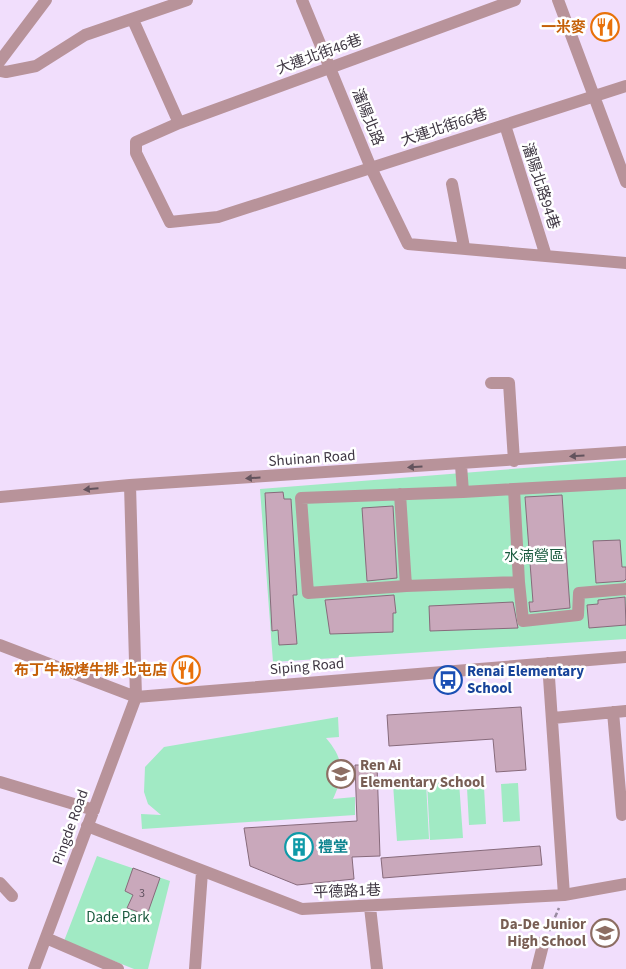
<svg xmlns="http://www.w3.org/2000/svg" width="626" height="969" viewBox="0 0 626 969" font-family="'Source Sans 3','Noto Sans TC',sans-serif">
<rect width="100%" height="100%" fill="#f1defc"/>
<!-- green -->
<path fill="#a1eac4" d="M 626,460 L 626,639 L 273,662 L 260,489 Z
M 338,717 L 339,737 L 326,738 C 344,759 345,774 333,799 L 355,797 L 355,815 L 142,829 L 141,814 L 161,815 L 148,804 L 144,792 L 145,767 L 164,747 Z
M 426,782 L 429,839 L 397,841 L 393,784 Z
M 459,782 L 463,838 L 430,840 L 427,783 Z
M 518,783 L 520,821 L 503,822 L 501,784 Z
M 484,787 L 486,824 L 469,825 L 467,788 Z
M 97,856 L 170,881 L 148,969 L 134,969 L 64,941 Z"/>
<!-- building -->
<path fill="#c9a8bb" stroke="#876a7b" d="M 283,492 L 284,499 L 291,499 L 297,595 L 293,595 L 297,644 L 279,645 L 278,630 L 272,631 L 265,493 Z
M 562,495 L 570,608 L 530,612 L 529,602 L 533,602 L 525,497 Z
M 393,506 L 397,578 L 367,581 L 362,508 Z
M 620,540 L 622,567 L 626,567 L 626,579 L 624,581 L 596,583 L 593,541 Z
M 394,595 L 396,613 L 393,613 L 393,632 L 330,634 L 325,600 Z
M 625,597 L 626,625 L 589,628 L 587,605 L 598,604 L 598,600 Z
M 513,602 L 518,628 L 430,631 L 429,606 Z
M 521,707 L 526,770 L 496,772 L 493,739 L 389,746 L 387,715 Z
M 355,765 L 377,765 L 380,856 L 352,857 L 354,879 L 297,885 L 250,866 L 244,828 L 357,821 Z
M 540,846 L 542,865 L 383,878 L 381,858 Z
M 133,868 L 160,878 L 147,915 L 127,908 L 133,895 L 125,891 Z"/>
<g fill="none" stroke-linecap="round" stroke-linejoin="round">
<!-- path -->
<path stroke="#988ba0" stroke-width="2.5" stroke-dasharray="5 2.5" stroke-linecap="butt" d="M 549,931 L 559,908"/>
<!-- minor -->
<path stroke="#b8939a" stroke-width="12" d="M 302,0 L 371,168 L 408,244 L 626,263
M 515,0 L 179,123 L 136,142 L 136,153 L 170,222 L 218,217 L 626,86
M 558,0 L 626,182
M 133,20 L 179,123
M 0,61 L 46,0
M 0,71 L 6,72 L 36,66 L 85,35 L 187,0
M 505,125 L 546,256
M 452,184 L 464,247
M 491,383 L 509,383 L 514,461
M 461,465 L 463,492 L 301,498 L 308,593 L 406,586 L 519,582 L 514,489 L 463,492
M 514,489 L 626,483
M 400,494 L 406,586
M 0,497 L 130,485 L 626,452
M 519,582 L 523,621 L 578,615 L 579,593 L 626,589
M 0,645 L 136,697 L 626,657
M 548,663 L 564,895
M 613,712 L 622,815
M 553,718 L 626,711
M 0,782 L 94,810
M 87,826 L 302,909 L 564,895 L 626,884
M 0,883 L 12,896
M 370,907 L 377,969
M 46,938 L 118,969
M 34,969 L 136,697 L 130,485
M 195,969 L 202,872
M 537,969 L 544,941"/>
</g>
<!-- one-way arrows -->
<defs><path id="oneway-solid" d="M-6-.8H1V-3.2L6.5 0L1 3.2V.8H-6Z" transform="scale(1.25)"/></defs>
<g fill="#63535d">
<use href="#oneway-solid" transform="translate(577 456) rotate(176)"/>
<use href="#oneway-solid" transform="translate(415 467) rotate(176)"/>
<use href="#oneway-solid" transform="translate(253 478) rotate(176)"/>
<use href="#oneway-solid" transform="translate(91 489) rotate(175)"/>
</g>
<!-- icons -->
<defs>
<symbol id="restaurant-ring" viewBox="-11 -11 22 22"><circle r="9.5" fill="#fff" stroke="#e8710a" stroke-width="1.5"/><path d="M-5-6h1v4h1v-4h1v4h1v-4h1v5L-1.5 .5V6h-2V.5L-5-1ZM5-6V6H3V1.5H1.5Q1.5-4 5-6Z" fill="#e8710a"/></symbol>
<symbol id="bus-ring" viewBox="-11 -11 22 22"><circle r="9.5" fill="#fff" stroke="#1a4fb4" stroke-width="1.5"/><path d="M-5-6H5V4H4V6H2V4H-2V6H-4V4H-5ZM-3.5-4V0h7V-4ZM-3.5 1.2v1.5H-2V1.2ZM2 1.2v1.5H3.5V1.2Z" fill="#1a4fb4"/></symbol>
<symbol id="school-ring" viewBox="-11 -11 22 22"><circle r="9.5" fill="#fff" stroke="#8d6e63" stroke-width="1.5"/><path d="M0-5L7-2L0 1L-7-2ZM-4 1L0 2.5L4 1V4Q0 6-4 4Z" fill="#8d6e63"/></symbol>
<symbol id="building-ring" viewBox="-11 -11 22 22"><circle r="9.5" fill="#fff" stroke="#0f9aa8" stroke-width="1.5"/><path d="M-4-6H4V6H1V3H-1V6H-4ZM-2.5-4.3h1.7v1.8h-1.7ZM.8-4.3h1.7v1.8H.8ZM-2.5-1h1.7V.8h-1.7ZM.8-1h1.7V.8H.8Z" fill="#0f9aa8"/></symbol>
</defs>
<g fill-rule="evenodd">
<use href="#restaurant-ring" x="589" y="11" width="32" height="32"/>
<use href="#restaurant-ring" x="170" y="654" width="32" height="32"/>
<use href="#bus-ring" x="432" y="664" width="32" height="32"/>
<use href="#school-ring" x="325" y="758" width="32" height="32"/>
<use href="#building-ring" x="283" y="831" width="32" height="32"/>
<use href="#school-ring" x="589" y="917" width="32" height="32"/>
</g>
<g text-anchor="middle" stroke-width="5" stroke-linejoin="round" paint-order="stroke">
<!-- number labels -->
<g font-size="12" fill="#625361">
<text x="142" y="897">3</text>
</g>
<!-- food labels -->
<g font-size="15" font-weight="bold" fill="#c56008" stroke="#fff" text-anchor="end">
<text x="586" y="32">一米麥</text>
<text x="167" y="675">布丁牛板烤牛排 北屯店</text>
</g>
<!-- street labels -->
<g font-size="15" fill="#3f3743" stroke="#fff">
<text transform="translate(319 54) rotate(-20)" y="5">大連北街46巷</text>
<text transform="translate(368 117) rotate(68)" y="5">瀋陽北路</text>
<text transform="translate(444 127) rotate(-18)" y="5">大連北街66巷</text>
<text transform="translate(541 186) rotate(72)" y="5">瀋陽北路94巷</text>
<text transform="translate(312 458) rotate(-4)" y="5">Shuinan Road</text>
<text transform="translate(307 666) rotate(-5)" y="5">Siping Road</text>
<text transform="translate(70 827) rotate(-70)" y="5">Pingde Road</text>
<text transform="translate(347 891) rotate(-2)" y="5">平德路1巷</text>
</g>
<!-- park labels -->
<g font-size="15" fill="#1a5a3e" stroke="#fff">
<text x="534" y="561">水湳營區</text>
<text x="118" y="922">Dade Park</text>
</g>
<!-- transit labels -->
<g font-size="15" font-weight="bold" fill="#164399" stroke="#fff" text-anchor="start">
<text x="467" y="676">Renai Elementary<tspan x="467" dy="17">School</tspan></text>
</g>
<!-- education labels -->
<g font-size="15" font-weight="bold" fill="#785e54" stroke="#fff" text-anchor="start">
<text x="360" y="770">Ren Ai<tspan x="360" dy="17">Elementary School</tspan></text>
<text x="586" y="929" text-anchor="end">Da-De Junior<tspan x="586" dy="17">High School</tspan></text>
</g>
<!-- culture labels -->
<g font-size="15" font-weight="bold" fill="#0d838f" stroke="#fff" text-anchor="start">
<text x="318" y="852">禮堂</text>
</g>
</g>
</svg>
